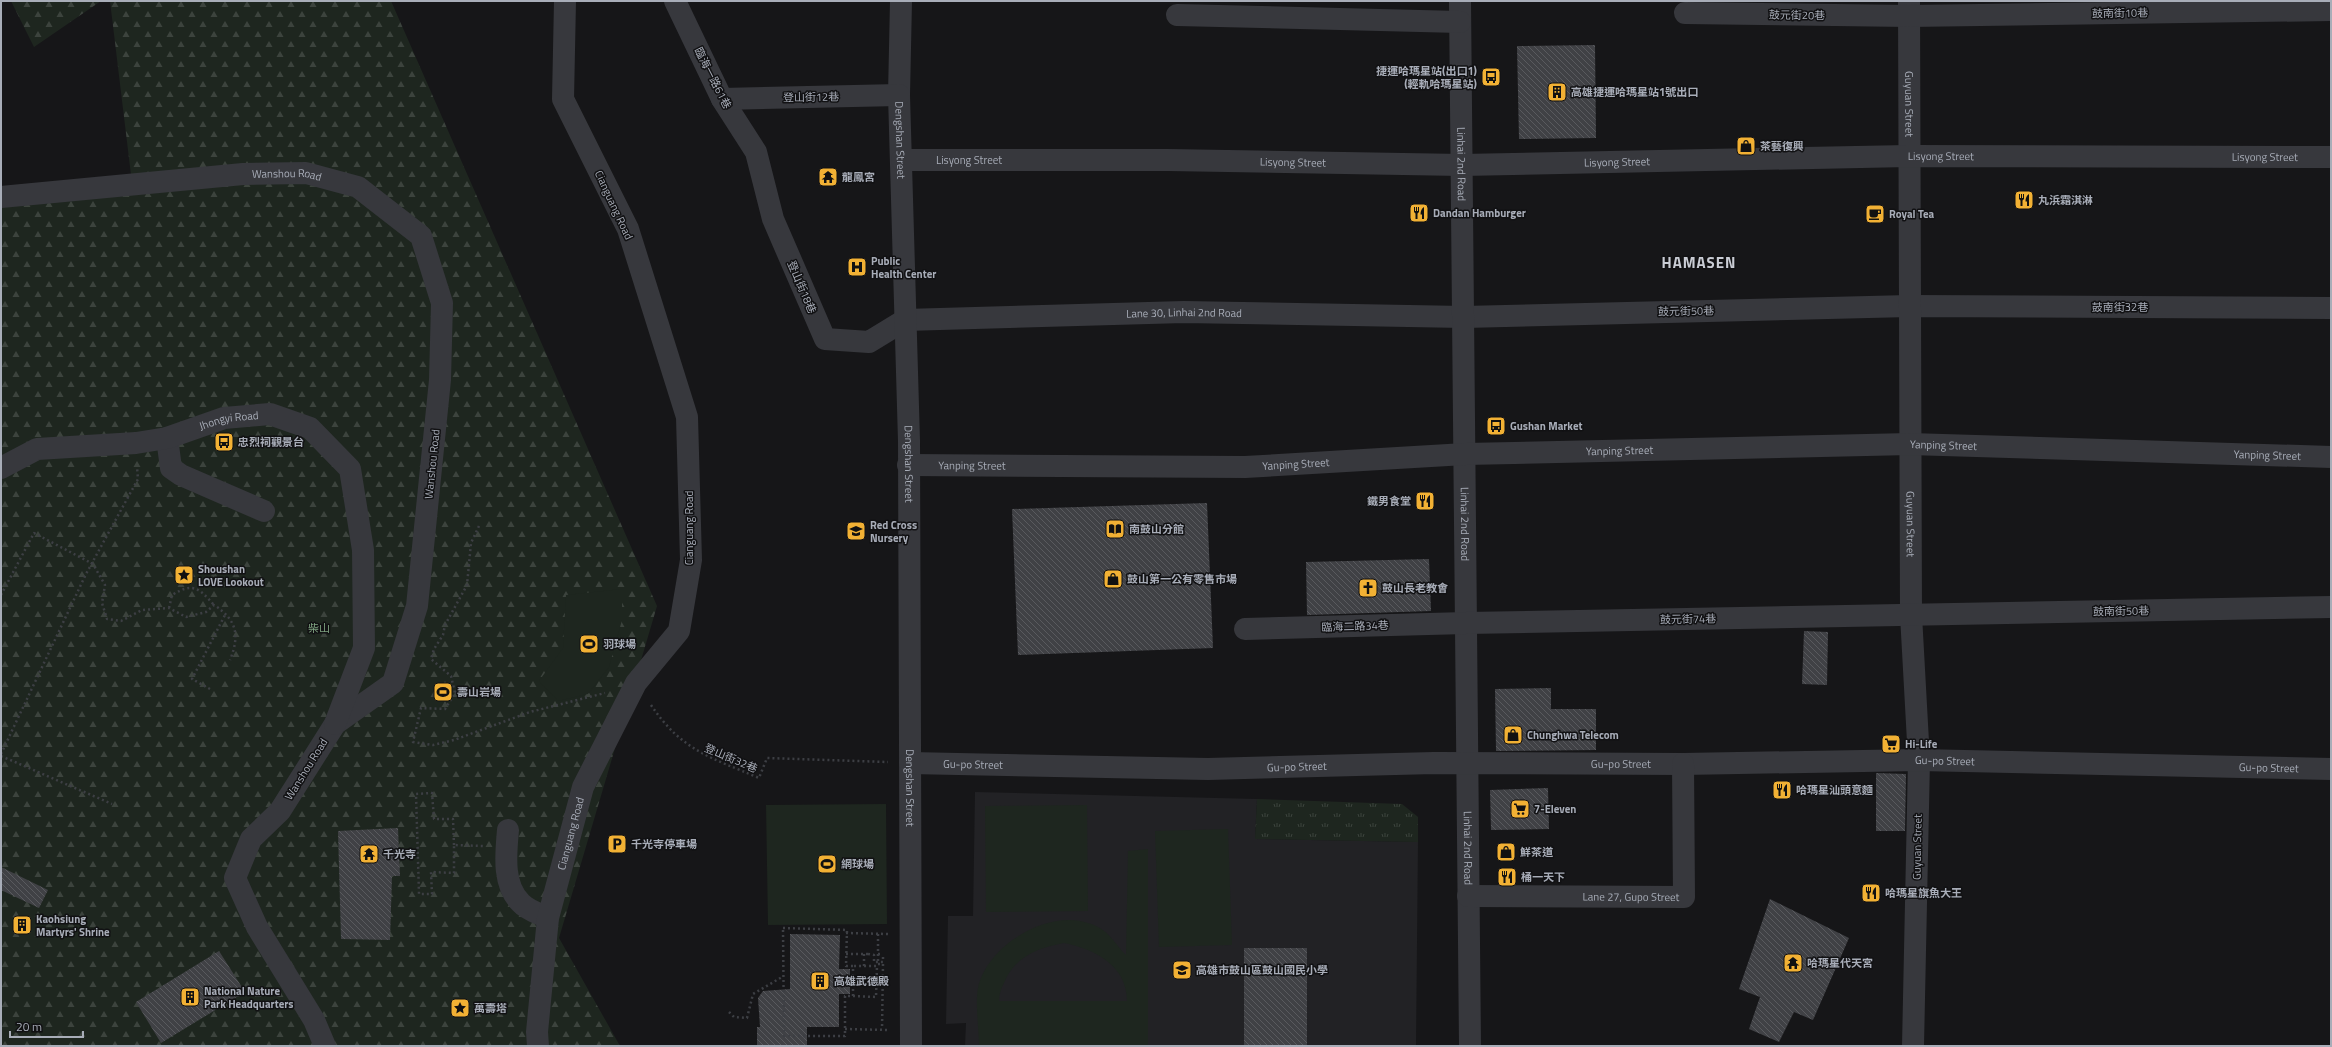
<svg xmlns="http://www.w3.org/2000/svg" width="2332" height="1047" viewBox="0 0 2332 1047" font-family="'Titillium Web','Noto Sans TC',sans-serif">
<defs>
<pattern id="grass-tufts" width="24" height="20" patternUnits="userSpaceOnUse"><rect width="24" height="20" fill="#1e261f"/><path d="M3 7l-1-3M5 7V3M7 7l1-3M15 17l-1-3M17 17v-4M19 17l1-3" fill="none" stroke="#3c433d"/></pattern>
<pattern id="forest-firs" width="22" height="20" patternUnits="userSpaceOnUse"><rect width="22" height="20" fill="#1e261f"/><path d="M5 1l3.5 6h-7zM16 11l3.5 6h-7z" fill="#3c433d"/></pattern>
<pattern id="building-back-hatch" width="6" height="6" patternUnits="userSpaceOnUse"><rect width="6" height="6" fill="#404145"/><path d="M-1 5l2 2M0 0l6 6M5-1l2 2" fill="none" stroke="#595a5e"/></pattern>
</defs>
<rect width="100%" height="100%" fill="#161618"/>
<!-- built -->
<path fill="#222225" d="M 975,792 L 1257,799 L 1255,839 L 1418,842 L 1416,1046 L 965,1046 L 966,1023 L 946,1024 L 948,916 L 973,916 Z"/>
<!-- grass -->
<path fill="url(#grass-tufts)" d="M 1257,799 L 1402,804 L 1418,817 L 1418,842 L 1255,839 Z"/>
<!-- forest -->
<path fill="url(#forest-firs)" d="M 11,1 L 101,1 L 34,47 Z
M 110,1 L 391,1 L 657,606 L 559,938 L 620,1046 L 1,1046 L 1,190 L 132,183 Z"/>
<!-- pitch -->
<path fill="#1e261f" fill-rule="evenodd" d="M 622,589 L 622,620 L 609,667 L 588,694 L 558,701 L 539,681 L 563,648 L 566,595 Z
M 886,804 L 887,924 L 768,925 L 766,805 Z
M 1087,805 L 1088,911 L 986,912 L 985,806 Z
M 1228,829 L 1232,945 L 1159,947 L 1155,831 Z
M 1148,849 L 1148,1046 L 979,1046 C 979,1029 975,1004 978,988 C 987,946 1047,909 1088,923 C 1110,930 1112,941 1126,955 L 1128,851 ZM 1064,943 C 1094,949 1127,965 1127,1001 L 999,1001 C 999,994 1001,989 1004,983 C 1015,956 1038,948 1064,943 Z"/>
<!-- building -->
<path fill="url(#building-back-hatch)" d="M 1595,45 L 1596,138 L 1519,139 L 1517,46 Z
M 1207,503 L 1213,648 L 1018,655 L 1012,509 Z
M 1429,559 L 1431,611 L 1307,615 L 1306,562 Z
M 1804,631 L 1828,632 L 1827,685 L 1802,684 Z
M 1551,688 L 1551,709 L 1596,709 L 1596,750 L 1496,751 L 1495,689 Z
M 1876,773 L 1906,774 L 1905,831 L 1876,831 Z
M 1548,788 L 1549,829 L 1491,830 L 1490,790 Z
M 398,828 L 400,876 L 392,876 L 390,940 L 341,939 L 338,831 Z
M 1,867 L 48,890 L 39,908 L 1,890 Z
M 1770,899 L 1849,938 L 1813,1020 L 1794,1012 L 1779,1042 L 1749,1029 L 1760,997 L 1739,989 Z
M 790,934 L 840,935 L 839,969 L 850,969 L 850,994 L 839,994 L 839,1027 L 807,1027 L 807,1046 L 757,1046 L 757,1027 L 760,1027 L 758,998 L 763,991 L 790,989 Z
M 1244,948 L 1307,948 L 1307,1046 L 1244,1046 Z
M 219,951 L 245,992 L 161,1043 L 136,1002 Z"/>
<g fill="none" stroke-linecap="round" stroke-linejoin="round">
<!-- path -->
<path stroke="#3d3f44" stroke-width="2.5" stroke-dasharray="2 3" stroke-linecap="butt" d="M 479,526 L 471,543 L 467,585 L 445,625 L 443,635 L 434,649 L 431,659 L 451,676 L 455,693 L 445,709 L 421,708 L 413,742 L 433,745 L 454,740 L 530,712 L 605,693
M 1,595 L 34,533 L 93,564 L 105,585 L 102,603 L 107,619 L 121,621 L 142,610 L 169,608 L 186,617 L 206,612 L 214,605 C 237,620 240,635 230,660
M 169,608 L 172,595 C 193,582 199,588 214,605
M 210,689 L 192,679 L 226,613
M 455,693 L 477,690 L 484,695
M 651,705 C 682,751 710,757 759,778 L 767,758 L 888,762
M 1,754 L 86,574 L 138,479 L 137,467
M 1,756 L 112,804
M 454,845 L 453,819 L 434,819 L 432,793 L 416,794 L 419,894 L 432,894 L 431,872 L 454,873 L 454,845 L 484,846
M 783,928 L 847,930 L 846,966 L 853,966 L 853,996 L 845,996 L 845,1036 L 784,1036 Z
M 846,933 L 888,934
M 878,934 L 878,964 L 883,964 L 882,1029
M 846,954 L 868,954
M 878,954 L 883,954
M 864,966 L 864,954
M 853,996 L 876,997 L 877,966 L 853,966
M 729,1012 L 734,1017 L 747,1018 L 753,994 L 782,977
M 845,1029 L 888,1030"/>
<!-- minor -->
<g stroke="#37383d" stroke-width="22">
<path id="s1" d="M 675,1 L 722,99 L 756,152 L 773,219 L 825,339 L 869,342 L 905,320 L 1184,312 L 1464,317 L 1909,306 L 2331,308"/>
<path id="s2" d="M 901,1 L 899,95 L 909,441 L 911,1046"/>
<path id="s3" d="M 1460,1 L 1470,1046"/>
<path id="s4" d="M 1909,1 L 1911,615 L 1919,760 L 1913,1046"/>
<path d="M 1685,13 L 1909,16 L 2331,10"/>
<path d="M 1177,15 L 1460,22"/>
<path d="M 722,99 L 899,95"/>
<path id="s5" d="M 902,160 L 1168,160 L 1462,165 L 1908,156 L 2331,157"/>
<path id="s6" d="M 1,197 L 243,174 L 306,173 L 358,187 L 421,236 L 442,303 L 440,380 L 417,606 L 393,683 L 335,724 L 280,811 L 251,839 L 235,878 L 257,927 L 314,1020 L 325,1046"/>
<path d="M 167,438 L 171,468 L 181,475 L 264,511"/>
<path id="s7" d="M 908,465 L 1245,467 L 1465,454 L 1910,444 L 2331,457"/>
<path id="s8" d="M 1,468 L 37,449 L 136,443 L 167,438 L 224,418 L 270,414 L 310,428 L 350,469 L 363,550 L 364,648 L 335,724"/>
<path d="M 1245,629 L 1466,623 L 2331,607"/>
<path id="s9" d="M 910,763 L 1208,769 L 1434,763 L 1683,764 L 1919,760 L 2331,769"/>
<path d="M 508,830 C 506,853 502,885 521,903 C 527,910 540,914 548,918"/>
<path id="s10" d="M 1468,896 L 1684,897 L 1683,764"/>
<path id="s11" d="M 538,1046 L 537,1032 L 548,918 L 583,787 L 636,683 L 679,631 L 691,560 L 687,417 L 628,229 L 563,99 L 565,1"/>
</g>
<!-- path-bridge -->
<path stroke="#3d3f44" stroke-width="2.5" stroke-dasharray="2 3" stroke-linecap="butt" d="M 868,954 L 874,955 L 874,962 L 883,962 L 883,954"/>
</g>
<!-- icons -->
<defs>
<symbol id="bus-square" viewBox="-11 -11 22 22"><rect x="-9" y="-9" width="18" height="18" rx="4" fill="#f2b134" stroke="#111113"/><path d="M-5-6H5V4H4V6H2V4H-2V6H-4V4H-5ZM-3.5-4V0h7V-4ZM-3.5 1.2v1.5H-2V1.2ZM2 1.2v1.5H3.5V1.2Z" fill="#111"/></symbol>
<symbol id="building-square" viewBox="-11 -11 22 22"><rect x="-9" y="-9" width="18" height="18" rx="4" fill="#f2b134" stroke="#111113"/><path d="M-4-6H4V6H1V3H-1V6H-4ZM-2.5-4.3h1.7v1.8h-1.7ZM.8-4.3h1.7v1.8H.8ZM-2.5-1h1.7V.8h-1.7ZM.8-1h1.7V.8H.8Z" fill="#111"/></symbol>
<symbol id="shop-square" viewBox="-11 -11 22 22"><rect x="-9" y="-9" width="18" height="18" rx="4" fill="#f2b134" stroke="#111113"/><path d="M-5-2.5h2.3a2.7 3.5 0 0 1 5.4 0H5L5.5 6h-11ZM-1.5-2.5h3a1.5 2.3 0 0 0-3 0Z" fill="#111"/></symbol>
<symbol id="temple-square" viewBox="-11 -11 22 22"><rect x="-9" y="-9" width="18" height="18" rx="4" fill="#f2b134" stroke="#111113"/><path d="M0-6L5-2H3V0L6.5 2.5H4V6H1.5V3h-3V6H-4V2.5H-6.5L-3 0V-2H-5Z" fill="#111"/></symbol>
<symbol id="restaurant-square" viewBox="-11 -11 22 22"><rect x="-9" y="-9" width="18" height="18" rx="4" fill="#f2b134" stroke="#111113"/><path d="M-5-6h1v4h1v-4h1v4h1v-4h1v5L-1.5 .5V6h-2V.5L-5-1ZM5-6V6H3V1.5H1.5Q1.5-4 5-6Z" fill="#111"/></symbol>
<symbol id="cafe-square" viewBox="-11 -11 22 22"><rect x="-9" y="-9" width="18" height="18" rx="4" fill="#f2b134" stroke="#111113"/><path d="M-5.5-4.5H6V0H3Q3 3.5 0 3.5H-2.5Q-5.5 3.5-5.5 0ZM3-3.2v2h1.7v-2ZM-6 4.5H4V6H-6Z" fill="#111"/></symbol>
<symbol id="hospital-square" viewBox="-11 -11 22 22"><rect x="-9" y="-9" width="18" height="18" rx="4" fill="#f2b134" stroke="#111113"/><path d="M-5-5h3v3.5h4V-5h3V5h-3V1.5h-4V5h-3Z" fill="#111"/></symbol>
<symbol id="library-square" viewBox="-11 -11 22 22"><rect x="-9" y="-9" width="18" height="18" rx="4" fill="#f2b134" stroke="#111113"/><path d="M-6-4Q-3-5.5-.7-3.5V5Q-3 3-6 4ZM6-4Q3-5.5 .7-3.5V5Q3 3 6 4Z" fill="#111"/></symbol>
<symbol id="school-square" viewBox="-11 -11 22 22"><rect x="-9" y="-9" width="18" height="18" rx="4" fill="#f2b134" stroke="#111113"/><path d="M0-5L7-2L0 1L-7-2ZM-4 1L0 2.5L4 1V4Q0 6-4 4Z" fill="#111"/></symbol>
<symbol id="sight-square" viewBox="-11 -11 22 22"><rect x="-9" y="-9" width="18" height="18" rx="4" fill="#f2b134" stroke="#111113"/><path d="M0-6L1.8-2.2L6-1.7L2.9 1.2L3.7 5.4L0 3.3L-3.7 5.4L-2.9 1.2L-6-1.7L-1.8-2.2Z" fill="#111"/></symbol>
<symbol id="church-square" viewBox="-11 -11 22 22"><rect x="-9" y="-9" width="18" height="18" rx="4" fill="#f2b134" stroke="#111113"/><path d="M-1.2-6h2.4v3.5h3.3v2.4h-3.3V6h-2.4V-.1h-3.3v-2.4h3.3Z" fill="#111"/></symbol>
<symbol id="stadium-square" viewBox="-11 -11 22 22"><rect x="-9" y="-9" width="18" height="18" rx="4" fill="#f2b134" stroke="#111113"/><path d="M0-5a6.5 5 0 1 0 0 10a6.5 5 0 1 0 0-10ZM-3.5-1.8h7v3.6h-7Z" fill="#111"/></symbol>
<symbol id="supermarket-square" viewBox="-11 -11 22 22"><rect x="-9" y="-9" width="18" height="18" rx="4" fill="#f2b134" stroke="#111113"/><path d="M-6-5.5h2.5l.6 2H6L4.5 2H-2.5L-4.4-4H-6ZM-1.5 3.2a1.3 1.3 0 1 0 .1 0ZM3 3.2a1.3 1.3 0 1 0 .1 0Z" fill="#111"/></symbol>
<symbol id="parking-square" viewBox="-11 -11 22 22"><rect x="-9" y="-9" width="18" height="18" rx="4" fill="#f2b134" stroke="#111113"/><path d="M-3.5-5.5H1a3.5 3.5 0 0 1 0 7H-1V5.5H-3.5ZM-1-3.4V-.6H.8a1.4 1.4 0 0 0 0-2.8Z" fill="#111"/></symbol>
</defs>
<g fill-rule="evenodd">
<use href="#bus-square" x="1480" y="66" width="22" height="22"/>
<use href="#building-square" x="1546" y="81" width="22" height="22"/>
<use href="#shop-square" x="1735" y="135" width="22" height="22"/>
<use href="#temple-square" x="817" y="166" width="22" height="22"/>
<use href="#restaurant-square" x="2013" y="189" width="22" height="22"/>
<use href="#restaurant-square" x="1408" y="202" width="22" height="22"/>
<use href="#cafe-square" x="1864" y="203" width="22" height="22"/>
<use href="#hospital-square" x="846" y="256" width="22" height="22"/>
<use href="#bus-square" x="1485" y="415" width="22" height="22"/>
<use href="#bus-square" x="213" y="431" width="22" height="22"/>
<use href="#restaurant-square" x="1414" y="490" width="22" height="22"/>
<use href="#library-square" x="1104" y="518" width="22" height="22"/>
<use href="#school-square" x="845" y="520" width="22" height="22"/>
<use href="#sight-square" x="173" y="564" width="22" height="22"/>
<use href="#shop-square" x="1102" y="568" width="22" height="22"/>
<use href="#church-square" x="1357" y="577" width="22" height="22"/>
<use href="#stadium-square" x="578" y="633" width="22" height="22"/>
<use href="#stadium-square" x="432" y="681" width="22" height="22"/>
<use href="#shop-square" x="1502" y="724" width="22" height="22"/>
<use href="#supermarket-square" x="1880" y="733" width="22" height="22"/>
<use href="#restaurant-square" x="1771" y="779" width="22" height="22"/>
<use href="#supermarket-square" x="1509" y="798" width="22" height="22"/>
<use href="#parking-square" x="606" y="833" width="22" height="22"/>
<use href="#shop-square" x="1495" y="841" width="22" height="22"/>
<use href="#temple-square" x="358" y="843" width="22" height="22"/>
<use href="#stadium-square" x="816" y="853" width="22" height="22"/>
<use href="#restaurant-square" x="1496" y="866" width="22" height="22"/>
<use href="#restaurant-square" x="1860" y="882" width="22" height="22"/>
<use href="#building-square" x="11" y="914" width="22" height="22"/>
<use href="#temple-square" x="1782" y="952" width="22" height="22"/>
<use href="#school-square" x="1171" y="959" width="22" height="22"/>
<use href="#building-square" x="809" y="970" width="22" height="22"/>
<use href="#building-square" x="179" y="986" width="22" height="22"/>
<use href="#sight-square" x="449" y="997" width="22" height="22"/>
</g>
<g text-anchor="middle" stroke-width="3" stroke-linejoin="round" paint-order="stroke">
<!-- street labels -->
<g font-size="11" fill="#a8adb8" stroke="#111113">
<text transform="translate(2120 13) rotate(-1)" y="4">鼓南街10巷</text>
<text transform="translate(1797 15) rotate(1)" y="4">鼓元街20巷</text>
<text transform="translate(713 78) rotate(63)" y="4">臨海一路61巷</text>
<text transform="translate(811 97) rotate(-1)" y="4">登山街12巷</text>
<text dy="4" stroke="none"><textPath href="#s4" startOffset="103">Guyuan Street</textPath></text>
<text dy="4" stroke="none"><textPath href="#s2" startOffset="139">Dengshan Street</textPath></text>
<text dy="4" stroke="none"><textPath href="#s5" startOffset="1039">Lisyong Street</textPath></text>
<text dy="4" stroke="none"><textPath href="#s5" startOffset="1363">Lisyong Street</textPath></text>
<text dy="4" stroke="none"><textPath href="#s5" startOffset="67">Lisyong Street</textPath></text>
<text dy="4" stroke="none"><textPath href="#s5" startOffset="391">Lisyong Street</textPath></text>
<text dy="4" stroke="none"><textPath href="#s5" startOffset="715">Lisyong Street</textPath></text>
<text dy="4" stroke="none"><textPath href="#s3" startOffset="163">Linhai 2nd Road</textPath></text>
<text dy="4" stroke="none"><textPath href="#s6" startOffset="287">Wanshou Road</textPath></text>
<text transform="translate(614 205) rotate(65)" y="4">Cianguang Road</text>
<text transform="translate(802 287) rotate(67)" y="4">登山街18巷</text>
<text x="2120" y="311">鼓南街32巷</text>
<text transform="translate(1686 311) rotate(-1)" y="4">鼓元街50巷</text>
<text dy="4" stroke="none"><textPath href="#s1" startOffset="737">Lane 30, Linhai 2nd Road</textPath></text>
<text dy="4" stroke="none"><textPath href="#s8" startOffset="236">Jhongyi Road</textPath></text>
<text dy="4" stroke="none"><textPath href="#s7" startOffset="1036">Yanping Street</textPath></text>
<text dy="4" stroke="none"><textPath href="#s7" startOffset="712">Yanping Street</textPath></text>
<text dy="4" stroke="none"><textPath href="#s7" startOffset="1360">Yanping Street</textPath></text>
<text dy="4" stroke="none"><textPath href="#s2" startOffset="463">Dengshan Street</textPath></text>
<text transform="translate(432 464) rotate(-84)" y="4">Wanshou Road</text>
<text dy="4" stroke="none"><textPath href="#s7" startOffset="388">Yanping Street</textPath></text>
<text dy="4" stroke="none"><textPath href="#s7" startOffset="64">Yanping Street</textPath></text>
<text dy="4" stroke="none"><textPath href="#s3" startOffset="523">Linhai 2nd Road</textPath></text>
<text dy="4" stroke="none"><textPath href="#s4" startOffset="523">Guyuan Street</textPath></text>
<text transform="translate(689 528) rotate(-90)" y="4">Cianguang Road</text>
<text transform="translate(2121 611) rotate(-1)" y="4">鼓南街50巷</text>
<text transform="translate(1688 619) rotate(-1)" y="4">鼓元街74巷</text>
<text transform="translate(1355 626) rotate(-2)" y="4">臨海二路34巷</text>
<text transform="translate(731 758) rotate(23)" y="4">登山街32巷</text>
<text dy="4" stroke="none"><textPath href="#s9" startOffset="1035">Gu-po Street</textPath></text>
<text dy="4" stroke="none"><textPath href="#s9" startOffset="63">Gu-po Street</textPath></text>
<text dy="4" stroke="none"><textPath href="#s9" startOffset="711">Gu-po Street</textPath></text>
<text dy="4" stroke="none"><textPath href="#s9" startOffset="387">Gu-po Street</textPath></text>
<text dy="4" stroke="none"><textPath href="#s9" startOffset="1359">Gu-po Street</textPath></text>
<text transform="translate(306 769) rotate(-58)" y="4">Wanshou Road</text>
<text dy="4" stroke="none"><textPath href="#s2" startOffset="787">Dengshan Street</textPath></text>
<text dy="4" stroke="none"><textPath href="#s11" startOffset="216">Cianguang Road</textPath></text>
<text dy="4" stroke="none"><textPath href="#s3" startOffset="847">Linhai 2nd Road</textPath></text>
<text transform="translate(1917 847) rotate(-89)" y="4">Guyuan Street</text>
<text dy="4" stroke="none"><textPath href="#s10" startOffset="163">Lane 27, Gupo Street</textPath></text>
</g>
<!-- poi labels -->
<g font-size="11" font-weight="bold" fill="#a8adb8" stroke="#111113" text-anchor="start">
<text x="1477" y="75" text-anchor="end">捷運哈瑪星站(出口1)<tspan x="1477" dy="13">(輕軌哈瑪星站)</tspan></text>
<text x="1571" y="96">高雄捷運哈瑪星站1號出口</text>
<text x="1760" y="150">茶藝復興</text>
<text x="842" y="181">龍鳳宮</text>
<text x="2038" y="204">丸浜霜淇淋</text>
<text x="1433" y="217">Dandan Hamburger</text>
<text x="1889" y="218">Royal Tea</text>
<text x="871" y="265">Public<tspan x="871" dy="13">Health Center</tspan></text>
<text x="1510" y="430">Gushan Market</text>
<text x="238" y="446">忠烈祠觀景台</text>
<text x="1411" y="505" text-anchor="end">鐵男食堂</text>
<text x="870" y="529">Red Cross<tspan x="870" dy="13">Nursery</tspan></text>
<text x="1129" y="533">南鼓山分館</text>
<text x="198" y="573">Shoushan<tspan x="198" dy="13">LOVE Lookout</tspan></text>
<text x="1127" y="583">鼓山第一公有零售市場</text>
<text x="1382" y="592">鼓山長老教會</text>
<text x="603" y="648">羽球場</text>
<text x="457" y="696">壽山岩場</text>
<text x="1527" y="739">Chunghwa Telecom</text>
<text x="1905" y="748">Hi-Life</text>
<text x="1796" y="794">哈瑪星汕頭意麵</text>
<text x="1534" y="813">7-Eleven</text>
<text x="631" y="848">千光寺停車場</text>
<text x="1520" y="856">鮮茶道</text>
<text x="383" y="858">千光寺</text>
<text x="841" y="868">網球場</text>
<text x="1521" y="881">桶一天下</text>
<text x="1885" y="897">哈瑪星旗魚大王</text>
<text x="36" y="923">Kaohsiung<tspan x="36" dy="13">Martyrs' Shrine</tspan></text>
<text x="1807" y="967">哈瑪星代天宮</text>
<text x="1196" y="974">高雄市鼓山區鼓山國民小學</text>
<text x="834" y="985">高雄武德殿</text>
<text x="204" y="995">National Nature<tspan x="204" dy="13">Park Headquarters</tspan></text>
<text x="474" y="1012">萬壽塔</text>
</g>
<!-- park labels -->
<g font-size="11" fill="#7fa381" stroke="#111113">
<text x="319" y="632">柴山</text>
</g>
<!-- district labels -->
<g font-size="15" font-weight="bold" letter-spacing="1" fill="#c9ccd4" stroke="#111113">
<text x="1699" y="268">HAMASEN</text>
</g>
</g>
<!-- border -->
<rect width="2332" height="1047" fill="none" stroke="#a8adb8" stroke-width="4"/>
<!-- scale -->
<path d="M10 1031v6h73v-6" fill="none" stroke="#a8adb8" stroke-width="2"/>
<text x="16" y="1031" font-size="12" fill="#a8adb8" stroke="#111113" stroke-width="3" paint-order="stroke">20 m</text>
</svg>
